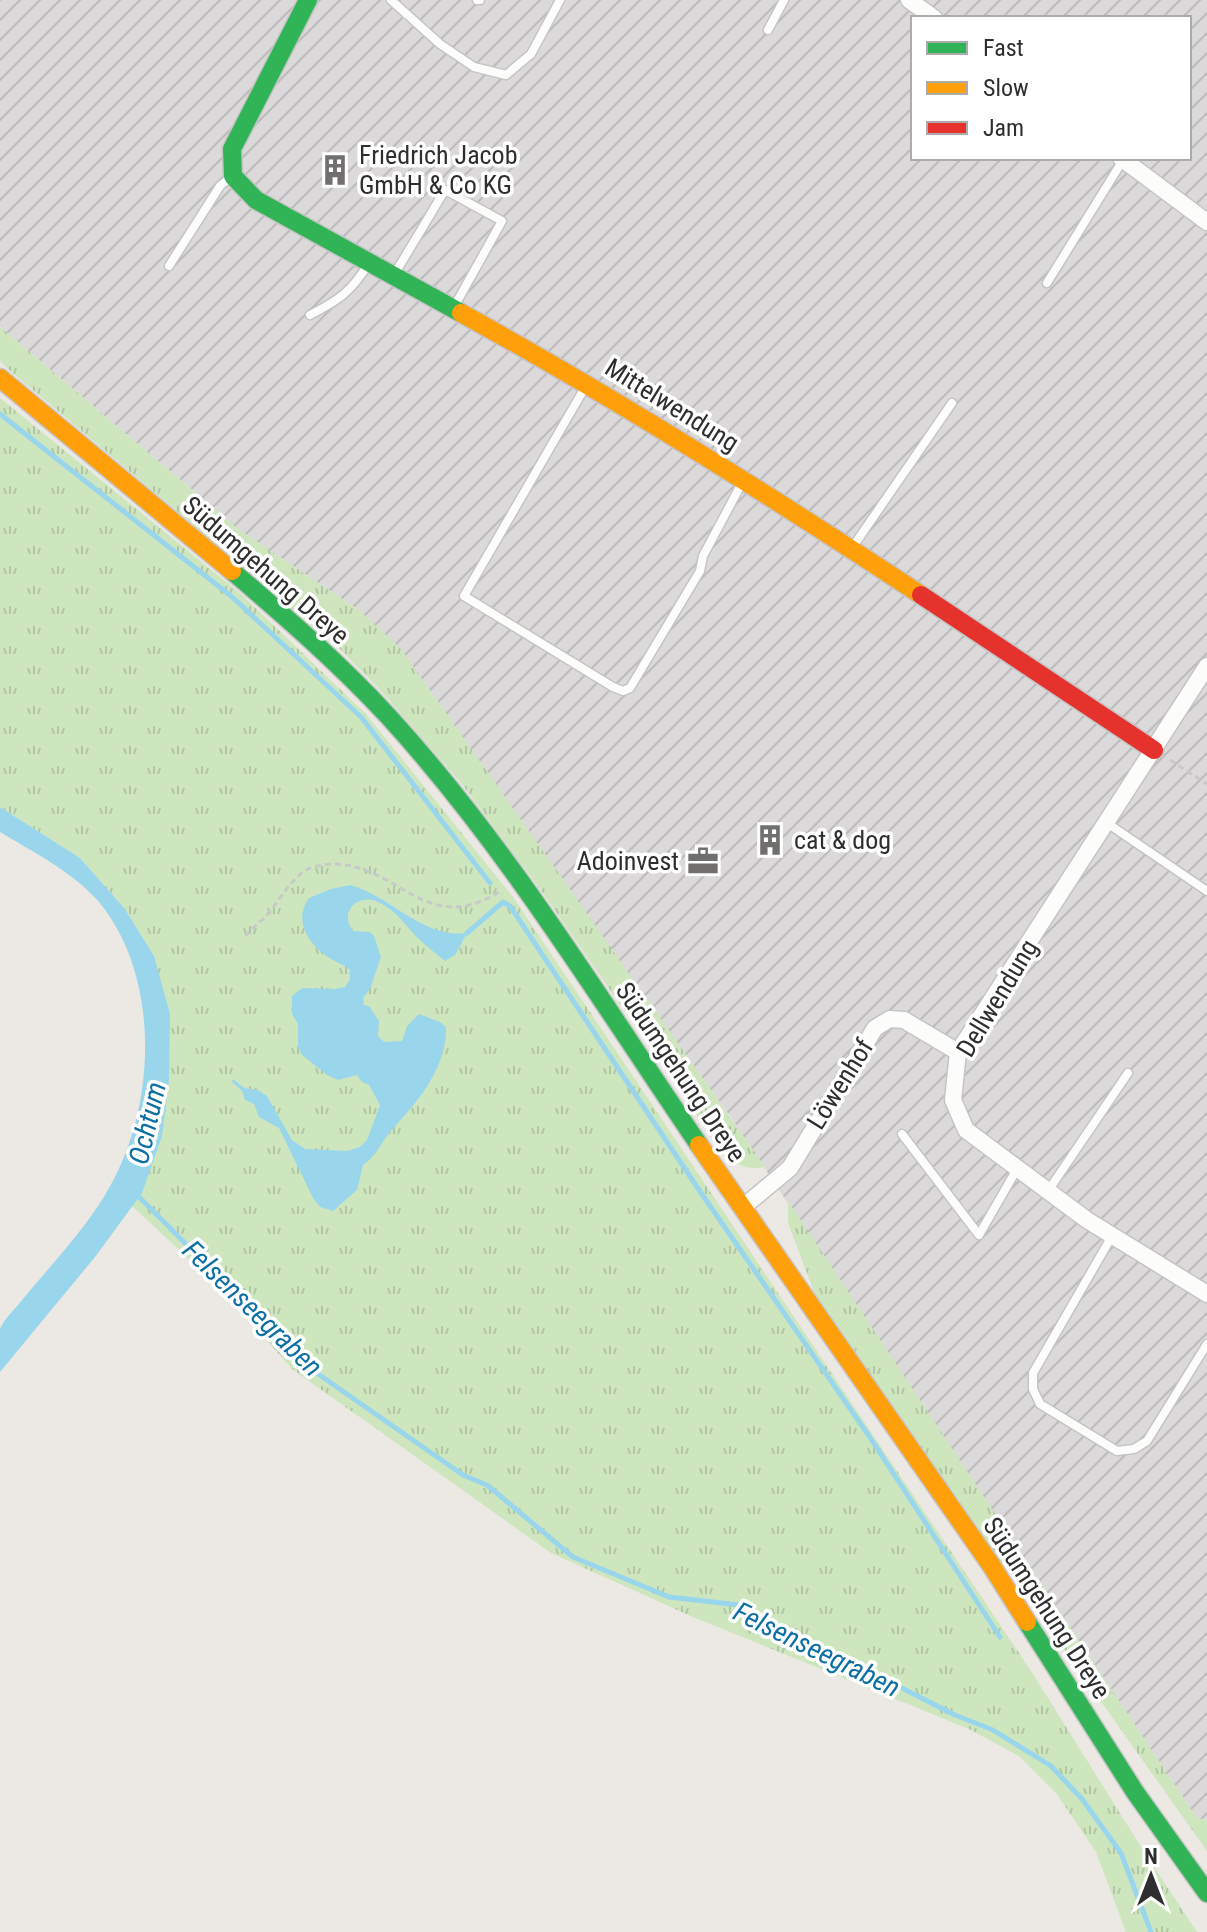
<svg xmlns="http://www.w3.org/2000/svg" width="1207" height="1932" viewBox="0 0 1207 1932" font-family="'Roboto Condensed',sans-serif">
<defs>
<pattern id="industrial-furrows" width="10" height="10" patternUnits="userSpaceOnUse" patternTransform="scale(2)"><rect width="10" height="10" fill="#dcd9db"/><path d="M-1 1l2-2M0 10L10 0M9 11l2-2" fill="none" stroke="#bdbbbc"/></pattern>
<pattern id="grass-tufts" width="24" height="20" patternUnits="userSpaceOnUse" patternTransform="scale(2)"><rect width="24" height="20" fill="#cee6be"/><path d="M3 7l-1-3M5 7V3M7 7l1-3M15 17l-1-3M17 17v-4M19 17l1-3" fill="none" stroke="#b1c6a4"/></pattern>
</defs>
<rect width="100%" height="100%" fill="#ece8e4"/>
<!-- industrial -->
<path fill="url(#industrial-furrows)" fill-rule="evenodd" d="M 0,0 L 1207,0 L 1207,1821 L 1196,1817 L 730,1116 L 360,611 L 238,529 L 0,327 ZM 913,18 L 1189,18 L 1189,158 L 913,158 Z"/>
<!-- grass -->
<path fill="url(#grass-tufts)" d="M 0,327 L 238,529 L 360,611 L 401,649 L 765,1167 C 738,1172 730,1158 713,1139 L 540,889 L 461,783 L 381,691 L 337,646 L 9,370 L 0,361 Z
M 0,398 L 241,594 L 366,714 L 513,897 L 1033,1674 L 1148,1858 L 1197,1932 L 1126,1932 L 1096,1852 L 1056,1793 L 1019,1756 L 969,1729 L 693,1617 L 551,1553 L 292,1369 L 219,1287 L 132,1206 L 142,1193 L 154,956 L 125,909 L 80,858 L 0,807 Z
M 788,1201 L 1196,1817 L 1207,1821 L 1207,1851 L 818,1303 L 788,1223 Z"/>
<!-- water -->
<path fill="#99d6ec" d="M 0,807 L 80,858 L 125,909 L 154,956 L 170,1014 L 169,1080 L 162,1136 L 142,1193 L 95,1257 L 0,1372 C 0,1359 0,1341 0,1329 C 3,1320 16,1308 22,1300 C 50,1266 82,1233 105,1195 C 156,1113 163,980 99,902 C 73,872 33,852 0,832 Z
M 350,885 C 391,896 423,939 467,933 L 455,955 L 445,961 C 437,954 428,948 420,940 C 405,926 400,913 378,902 C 359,893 338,911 353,931 L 370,932 L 374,936 L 381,957 L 370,989 L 363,998 L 364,1005 L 369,1006 L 379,1021 L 378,1036 L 384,1042 L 402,1041 L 407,1026 L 419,1014 L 440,1022 L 446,1027 C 447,1069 417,1102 391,1131 C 381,1142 376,1157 363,1165 L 357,1190 L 333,1211 L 320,1207 L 313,1198 L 279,1128 L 259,1117 L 254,1104 L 245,1100 L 242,1091 L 232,1082 L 233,1079 L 244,1088 L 258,1090 L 267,1096 L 292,1140 L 305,1149 L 347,1151 L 360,1147 L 367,1140 L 380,1105 L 369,1085 L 362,1082 L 357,1075 L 338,1080 L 327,1075 L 302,1055 L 298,1048 L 298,1024 L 292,1014 L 292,996 L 302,988 L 335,989 L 345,987 L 350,979 L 350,970 C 343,964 335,962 328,957 C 308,944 293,919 309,898 L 331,889 Z"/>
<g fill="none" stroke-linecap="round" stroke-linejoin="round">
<!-- stream -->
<path stroke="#99d6ec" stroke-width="5" d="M 0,414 L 231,596 L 361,717 L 490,883
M 467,933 L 503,902 L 510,906 L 697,1187 L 869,1436 L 1000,1637
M 136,1194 L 311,1369 L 463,1475 L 487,1485 L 573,1557 L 669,1597 L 739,1605 L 781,1638 L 872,1673 L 955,1715 L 993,1730 L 1051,1766 L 1082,1799 L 1121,1853 L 1151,1932"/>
<defs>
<path id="lane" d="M 391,0 L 440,44 L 474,67 L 506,75 L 531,54 L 560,0
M 477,0 L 480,0
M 768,30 L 784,0
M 169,266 L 220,186 L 232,176
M 394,275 L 445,190 L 502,221 L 454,307
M 1047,283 L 1123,160
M 310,315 C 339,300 351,292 369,263
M 587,384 L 464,596 L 613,687 L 623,691 L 630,688 L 700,571 L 703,556 L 743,481
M 852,548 L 952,403
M 1107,823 L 1207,891
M 902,1134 L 979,1235 L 1017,1169
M 1048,1191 L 1128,1073
M 1112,1236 L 1033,1373 L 1033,1389 L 1040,1404 L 1117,1451 L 1134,1449 L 1147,1441 L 1207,1344"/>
<path id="street" d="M 909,0 L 934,18
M 1121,158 L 1207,222
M 1207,666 L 958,1052 L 953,1100 L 966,1130 L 1087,1220 L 1207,1294
M 742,1208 L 790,1168 L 875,1028 L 890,1019 L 904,1020 L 958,1052"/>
<path id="fast" d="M 308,0 L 232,149 L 233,176 L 256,200 L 461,313
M 232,571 C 286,617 340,664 388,716 C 507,846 600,1000 699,1145
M 1027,1622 L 1135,1792 L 1207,1893"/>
<path id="slow" d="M 461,313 C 619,400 771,496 921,595
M 0,378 L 232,571
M 699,1145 L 991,1565 L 1027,1622"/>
<path id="jam" d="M 921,595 L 1154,750"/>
</defs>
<!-- lane casing -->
<use href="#lane" stroke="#c5c4c5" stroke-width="11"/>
<!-- street casing -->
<use href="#street" stroke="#c5c4c5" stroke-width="19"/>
<!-- fast casing -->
<use href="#fast" stroke="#c5c4c5" stroke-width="21"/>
<!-- slow casing -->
<use href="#slow" stroke="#c5c4c5" stroke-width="21"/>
<!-- jam casing -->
<use href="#jam" stroke="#c5c4c5" stroke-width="21"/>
<!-- path -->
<path stroke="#c9c9c8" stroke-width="3" stroke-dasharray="6 4" stroke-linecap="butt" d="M 1170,760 L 1207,784
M 245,936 C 252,929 260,922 267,915 C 280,900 290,879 308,869 C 316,865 329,864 338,864 C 404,870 429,938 502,890"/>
<!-- lane -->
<use href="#lane" stroke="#fcfcfb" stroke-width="8"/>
<!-- street -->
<use href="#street" stroke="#fcfcfb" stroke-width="16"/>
<!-- fast -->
<use href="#fast" stroke="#30b455" stroke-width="18"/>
<!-- slow -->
<use href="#slow" stroke="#ff9f0a" stroke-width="18"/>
<!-- jam -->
<use href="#jam" stroke="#e5322d" stroke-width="18"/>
</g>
<!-- icons -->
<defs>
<symbol id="building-bare" viewBox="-9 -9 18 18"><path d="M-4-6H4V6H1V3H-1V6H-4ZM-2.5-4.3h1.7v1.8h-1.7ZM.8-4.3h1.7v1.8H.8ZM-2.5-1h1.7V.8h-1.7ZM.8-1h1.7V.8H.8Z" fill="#706f6e" stroke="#fff" stroke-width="2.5" paint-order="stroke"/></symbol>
<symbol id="office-bare" viewBox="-9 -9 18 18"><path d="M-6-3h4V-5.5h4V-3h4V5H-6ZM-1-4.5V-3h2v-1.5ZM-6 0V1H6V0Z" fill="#706f6e" stroke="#fff" stroke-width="2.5" paint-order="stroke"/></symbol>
</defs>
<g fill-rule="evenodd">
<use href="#building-bare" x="313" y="148" width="44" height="44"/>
<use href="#building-bare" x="748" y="818" width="44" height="44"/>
<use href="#office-bare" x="681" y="839" width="44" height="44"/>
</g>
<g text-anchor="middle" stroke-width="7" stroke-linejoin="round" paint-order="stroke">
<!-- poi labels -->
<g font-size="26" fill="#2e2e2e" stroke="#fff" text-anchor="start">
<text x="359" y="164">Friedrich Jacob<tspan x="359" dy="30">GmbH &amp; Co KG</tspan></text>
<text x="794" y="849">cat &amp; dog</text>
<text x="679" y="870" text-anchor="end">Adoinvest</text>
</g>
<!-- street labels -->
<g font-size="26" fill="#2e2e2e" stroke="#fff">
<text transform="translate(672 405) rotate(32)" y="9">Mittelwendung</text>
<text transform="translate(266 570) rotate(41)" y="9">Südumgehung Dreye</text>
<text transform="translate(997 998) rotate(-59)" y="9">Dellwendung</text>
<text transform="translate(681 1072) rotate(56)" y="9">Südumgehung Dreye</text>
<text transform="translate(840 1084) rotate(-58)" y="9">Löwenhof</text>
<text transform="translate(1047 1608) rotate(57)" y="9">Südumgehung Dreye</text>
</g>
<!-- water labels -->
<g font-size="28" font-style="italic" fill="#0d6fa3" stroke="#fff">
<text transform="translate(147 1123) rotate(-77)" y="10">Ochtum</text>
<text transform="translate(253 1308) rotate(44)" y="10">Felsenseegraben</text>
<text transform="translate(817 1649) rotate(26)" y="10">Felsenseegraben</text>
</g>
</g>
<!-- legend -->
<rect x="911" y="16" width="280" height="144" fill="#ffffff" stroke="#ababab" stroke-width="2"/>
<rect x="927" y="42" width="40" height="12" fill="#30b455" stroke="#ababab" stroke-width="2"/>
<text x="983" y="56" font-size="24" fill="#2e2e2e">Fast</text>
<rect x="927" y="82" width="40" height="12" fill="#ff9f0a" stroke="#ababab" stroke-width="2"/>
<text x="983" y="96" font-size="24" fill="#2e2e2e">Slow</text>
<rect x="927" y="122" width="40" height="12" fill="#e5322d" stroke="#ababab" stroke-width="2"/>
<text x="983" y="136" font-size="24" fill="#2e2e2e">Jam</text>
<!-- north arrow -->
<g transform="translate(1151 1876)" stroke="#ffffff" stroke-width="6" paint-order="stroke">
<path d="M0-6L14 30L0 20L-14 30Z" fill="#2e2e2e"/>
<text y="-12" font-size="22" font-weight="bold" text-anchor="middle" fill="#2e2e2e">N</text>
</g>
</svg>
